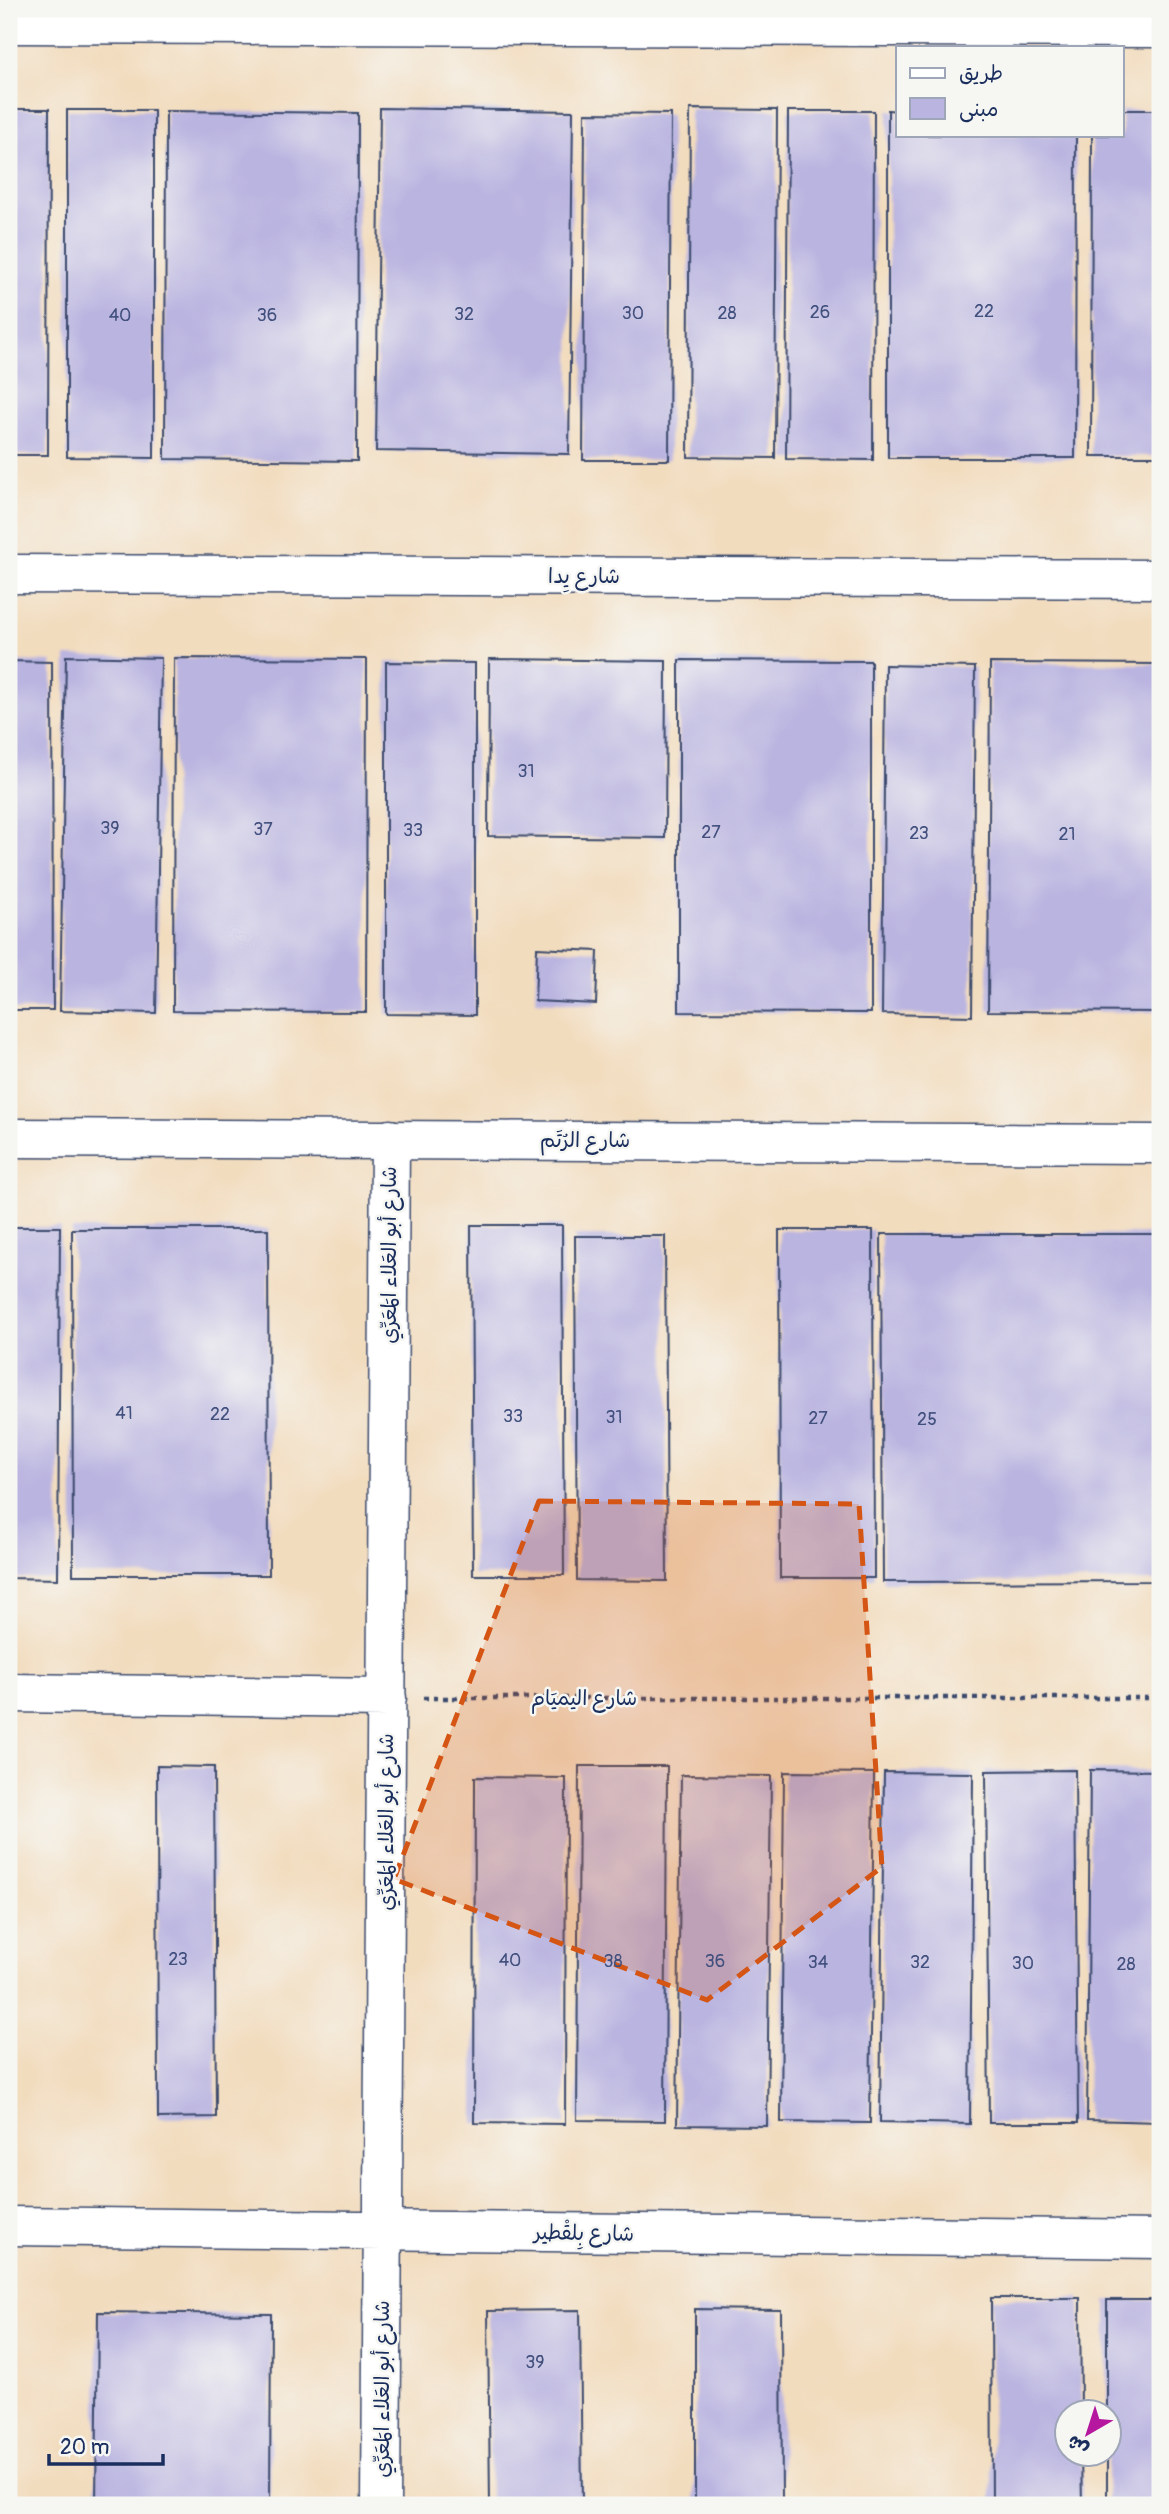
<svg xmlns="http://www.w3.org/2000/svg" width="1169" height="2514" viewBox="0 0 1169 2514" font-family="Pangolin,'Playpen Sans Arabic',sans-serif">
<rect width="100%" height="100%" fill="#f6f6f2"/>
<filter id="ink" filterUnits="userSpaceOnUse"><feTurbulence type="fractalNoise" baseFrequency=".0143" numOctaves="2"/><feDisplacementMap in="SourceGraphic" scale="14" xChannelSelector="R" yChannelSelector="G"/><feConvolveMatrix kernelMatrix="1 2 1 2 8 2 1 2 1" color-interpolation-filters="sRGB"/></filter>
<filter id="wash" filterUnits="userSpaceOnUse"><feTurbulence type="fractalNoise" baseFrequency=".00686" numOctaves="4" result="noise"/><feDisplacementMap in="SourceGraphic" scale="28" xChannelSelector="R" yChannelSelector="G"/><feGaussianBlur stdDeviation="1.57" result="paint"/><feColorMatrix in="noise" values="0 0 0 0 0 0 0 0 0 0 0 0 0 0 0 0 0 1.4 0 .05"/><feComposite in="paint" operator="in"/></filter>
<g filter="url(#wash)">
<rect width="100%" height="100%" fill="#f2dcbe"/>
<g id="blocks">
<!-- building -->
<path fill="#b9b4e0" d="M 380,108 L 573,111 L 569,454 L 376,451 Z
M 9,109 L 49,109 L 48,455 L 9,455 Z
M 690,109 L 777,110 L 775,458 L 688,457 Z
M 67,110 L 154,110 L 154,458 L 67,457 Z
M 888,110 L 898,111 L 898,135 L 1076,135 L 1075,458 L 888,458 Z
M 1122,110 L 1160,110 L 1160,456 L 1091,456 L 1092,135 L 1122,135 Z
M 166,111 L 358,113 L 357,461 L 165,459 Z
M 788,111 L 874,111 L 873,460 L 786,459 Z
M 585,113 L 671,114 L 669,460 L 583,460 Z
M 66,656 L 161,658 L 156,1013 L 60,1011 Z
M 174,658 L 367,659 L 366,1012 L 173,1011 Z
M 489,659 L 666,661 L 665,838 L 488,836 Z
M 679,660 L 871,661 L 871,1013 L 679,1012 Z
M 9,661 L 52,662 L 53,1010 L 9,1010 Z
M 386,662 L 475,663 L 475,1015 L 386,1014 Z
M 990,663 L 1160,664 L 1160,1012 L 988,1011 Z
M 885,665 L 975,667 L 972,1016 L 882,1014 Z
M 537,948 L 598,951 L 596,1004 L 535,1001 Z
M 471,1225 L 562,1225 L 564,1575 L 473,1575 Z
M 9,1227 L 60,1227 L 58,1579 L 9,1578 Z
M 72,1229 L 268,1229 L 269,1575 L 73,1575 Z
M 779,1230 L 873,1230 L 874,1578 L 780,1578 Z
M 881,1234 L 1160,1234 L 1160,1581 L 883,1582 Z
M 575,1236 L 665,1236 L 667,1581 L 577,1580 Z
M 157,1766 L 214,1767 L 216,2117 L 158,2118 Z
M 579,1766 L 667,1766 L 665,2121 L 577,2120 Z
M 1075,1770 L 1078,2123 L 989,2123 L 986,1771 Z
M 1090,1770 L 1160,1771 L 1160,2122 L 1087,2120 Z
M 784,1772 L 874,1773 L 870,2123 L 781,2122 Z
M 884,1772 L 973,1773 L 970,2124 L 880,2122 Z
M 681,1775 L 771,1776 L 767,2126 L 677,2125 Z
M 475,1777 L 566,1778 L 565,2124 L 474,2123 Z
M 991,2298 L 1080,2298 L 1081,2412 L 1068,2412 L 1068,2454 L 1081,2454 L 1082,2505 L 992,2505 Z
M 1107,2300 L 1160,2300 L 1160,2505 L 1107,2505 L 1107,2454 L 1110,2454 L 1110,2412 L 1107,2412 Z
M 695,2309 L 781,2310 L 782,2505 L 695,2505 Z
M 580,2310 L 582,2505 L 490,2505 L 488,2311 Z
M 98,2312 L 271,2314 L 270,2505 L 96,2505 Z"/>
</g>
</g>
<g filter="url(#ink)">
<use href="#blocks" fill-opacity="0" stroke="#3b496c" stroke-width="2"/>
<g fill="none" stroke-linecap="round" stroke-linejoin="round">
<defs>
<path id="minor" d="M 9,24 L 1160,28
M 9,574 L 1160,579
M 9,1138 L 1160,1144
M 9,1693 L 387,1698
M 9,2226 L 1160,2239
M 381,2505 L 390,1139"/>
</defs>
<!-- minor casing -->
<use href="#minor" stroke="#3b496c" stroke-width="41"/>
<!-- path -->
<path stroke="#3b496c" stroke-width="4.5" stroke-dasharray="5 5" stroke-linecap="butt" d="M 423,1698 L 1160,1698"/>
<!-- minor -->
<use href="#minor" stroke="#fff" stroke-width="38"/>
</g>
</g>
<!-- marked area -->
<path fill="#d45514" fill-opacity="0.2" stroke="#d45514" stroke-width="5" stroke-dasharray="14 9" stroke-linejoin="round" d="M 539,1501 L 859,1504 L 882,1867 L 707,2000 L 394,1879 Z"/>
<g text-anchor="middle" stroke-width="5" stroke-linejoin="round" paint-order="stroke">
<!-- number labels -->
<g font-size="18" fill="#42507e">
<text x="984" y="317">22</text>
<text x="820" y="318">26</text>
<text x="633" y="319">30</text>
<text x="727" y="319">28</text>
<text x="464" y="320">32</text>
<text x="120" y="321">40</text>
<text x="267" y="321">36</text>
<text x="526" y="777">31</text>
<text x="110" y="834">39</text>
<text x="263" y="835">37</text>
<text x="413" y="836">33</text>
<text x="711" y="838">27</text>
<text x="919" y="839">23</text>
<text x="1067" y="840">21</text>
<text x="124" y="1419">41</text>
<text x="220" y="1420">22</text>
<text x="513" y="1422">33</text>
<text x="614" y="1423">31</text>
<text x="818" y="1424">27</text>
<text x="927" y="1425">25</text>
<text x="178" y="1965">23</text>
<text x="510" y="1966">40</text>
<text x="613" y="1967">38</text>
<text x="715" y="1967">36</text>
<text x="818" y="1968">34</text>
<text x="920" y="1968">32</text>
<text x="1023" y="1969">30</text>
<text x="1126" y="1970">28</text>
<text x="535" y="2368">39</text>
</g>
<!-- street labels -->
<g font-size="21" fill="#1b2f5e" stroke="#f6f6f2">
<text x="584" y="583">شارع يِدا</text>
<text x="585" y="1147">شارع الرُتَم</text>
<text transform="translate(389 1255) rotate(-90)" y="7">شارع أبو العَلاء المَعَرِّي</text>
<text x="584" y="1705">شارع اليميَام</text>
<text transform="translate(386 1822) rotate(-90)" y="7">شارع أبو العَلاء المَعَرِّي</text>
<text transform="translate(584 2233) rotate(1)" y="7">شارع بِلقْطير</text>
<text transform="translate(382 2389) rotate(-90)" y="7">شارع أبو العَلاء المَعَرِّي</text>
</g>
</g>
<!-- margin -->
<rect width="1169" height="2514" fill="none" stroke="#f6f6f2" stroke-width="35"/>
<!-- legend -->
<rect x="896" y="46" width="228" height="91" fill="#f6f6f2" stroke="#9ea6b7" stroke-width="2"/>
<rect x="910" y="68" width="35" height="10" fill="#ffffff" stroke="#9ea6b7" stroke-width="2"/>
<text x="959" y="80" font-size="21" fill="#1b2f5e">طريق</text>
<rect x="910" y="98" width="35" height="21" fill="#b9b4e0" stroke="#9ea6b7" stroke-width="2"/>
<text x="959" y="116" font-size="21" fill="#1b2f5e">مبنى</text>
<!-- north arrow -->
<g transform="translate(1088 2433) rotate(219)"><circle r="33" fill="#f6f6f2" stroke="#9ea6b7" stroke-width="2"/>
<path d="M0-5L12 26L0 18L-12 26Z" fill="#b5179e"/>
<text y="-10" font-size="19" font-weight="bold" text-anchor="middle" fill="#1b2f5e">ش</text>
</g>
<!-- scale -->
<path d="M49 2454v10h114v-10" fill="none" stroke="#1b2f5e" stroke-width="3.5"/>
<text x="60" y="2454" font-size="21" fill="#1b2f5e" stroke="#f6f6f2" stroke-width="5" paint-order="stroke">20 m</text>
</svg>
